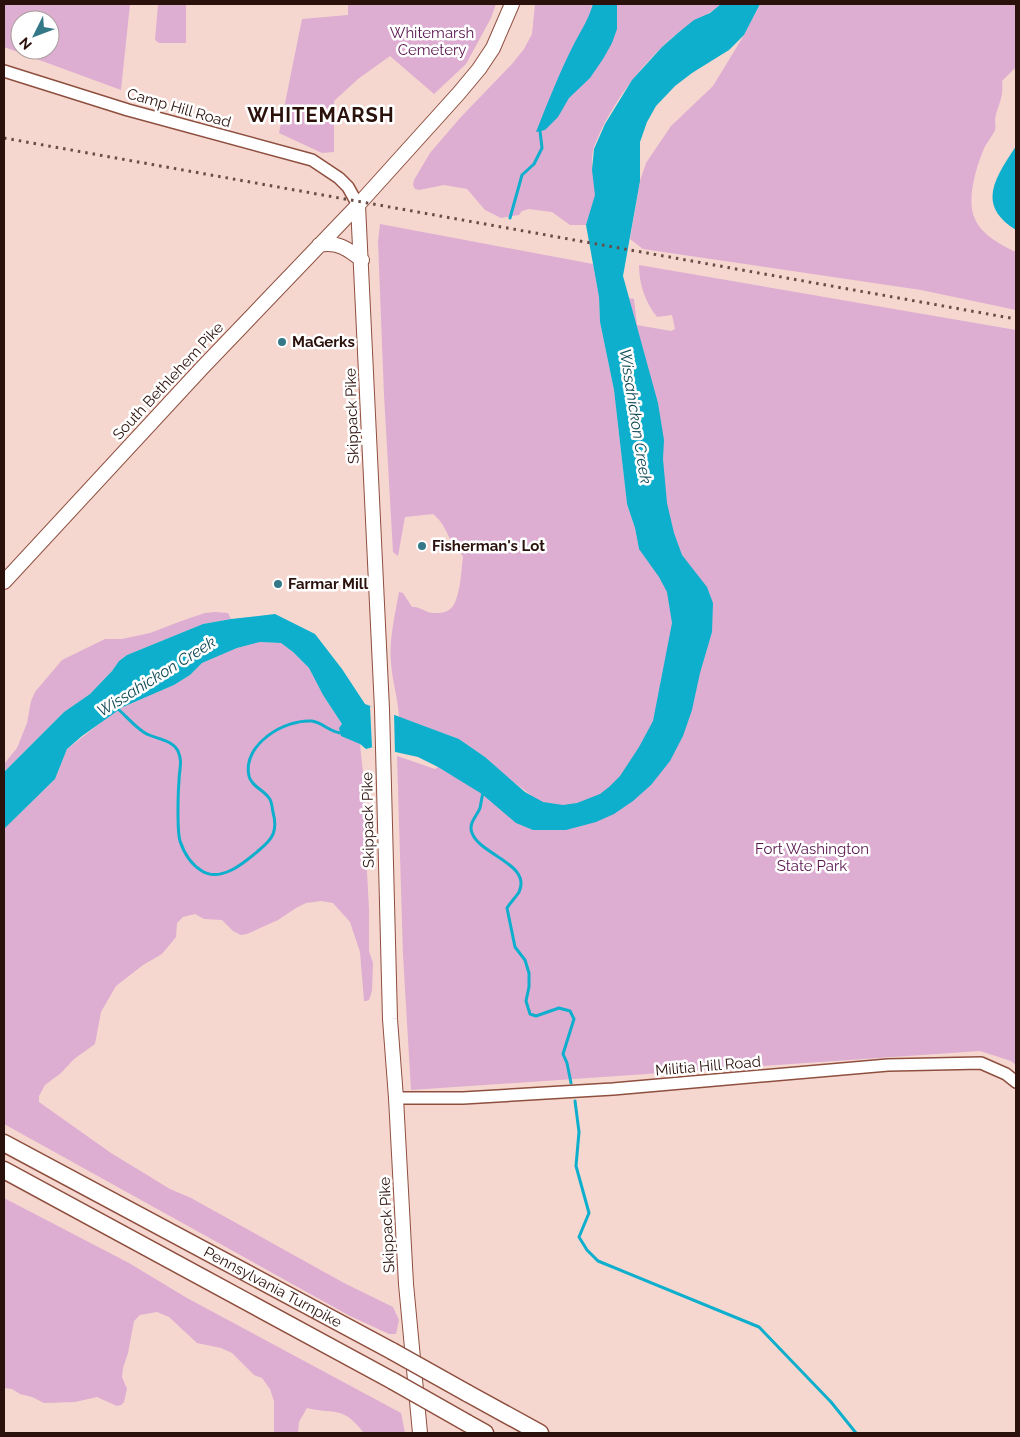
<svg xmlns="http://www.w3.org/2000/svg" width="1020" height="1437" viewBox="0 0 1020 1437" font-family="Raleway,sans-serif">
<rect width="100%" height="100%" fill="#f5d7cf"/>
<!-- green -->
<path fill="#deadd2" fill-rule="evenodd" d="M 4,4 L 130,4 L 121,90 L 4,47 ZM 20,20 L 50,20 L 50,50 L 20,50 Z
M 158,4 L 186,4 L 186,43 L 159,43 L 155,40 Z
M 348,4 L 496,4 L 491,18 L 466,64 L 434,94 L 390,56 L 358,79 L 334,101 L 334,152 L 322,153 L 279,133 L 302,19 L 348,15 Z
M 535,4 L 721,4 C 709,15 693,21 680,31 C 645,59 610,104 594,147 C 588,165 598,181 595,196 C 593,206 589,216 586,225 L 570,225 L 552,212 L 529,209 L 522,211 L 519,215 L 501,218 L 485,210 L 467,189 L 444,185 L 419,190 L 415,189 L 413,185 L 414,180 L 430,153 L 460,118 L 512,64 L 524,49 L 532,34 Z
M 760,4 L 1016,4 L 1016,67 L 1002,81 C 1004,99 998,103 995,119 C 995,123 996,126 995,130 C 992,137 986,143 983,151 C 976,168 966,201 975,219 C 982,235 1001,245 1016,252 L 1016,310 L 921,290 L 643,249 L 630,239 L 640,181 L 646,163 L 671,126 L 713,86 L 744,35 Z
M 380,224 L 593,264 L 599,297 L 600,322 L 614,390 L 627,504 L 635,528 L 639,549 L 606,294 L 634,299 L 637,325 L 671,331 L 675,329 L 672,315 L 657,317 C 645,302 639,284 639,265 L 1016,330 L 1016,1065 L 1011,1061 L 980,1051 L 747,1067 L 734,1069 L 705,1070 L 411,1090 L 403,955 L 397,756 L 435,769 L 438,767 L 453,776 L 531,795 L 507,777 L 485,757 L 459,739 L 399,717 C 398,698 392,681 391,662 C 389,639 395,615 399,592 L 403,593 L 412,607 C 420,606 426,613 434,613 C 456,614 456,600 460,584 C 461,575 462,566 463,556 C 447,542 449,527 433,514 L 405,517 L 398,556 L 393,552 L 384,395 L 378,241 Z
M 215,612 L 228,613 L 231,619 L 203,624 L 127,655 L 119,661 L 112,671 L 90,694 L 64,712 L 4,772 L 4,764 L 17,748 L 27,723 L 31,701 L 35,692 L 62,660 L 105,639 L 122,639 L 150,633 L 184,620 L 205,613 Z
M 260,642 L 281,643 L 293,652 L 309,668 L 323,695 L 342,724 L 360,744 L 366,802 L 366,852 L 369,910 L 369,951 L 373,963 L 372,991 L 369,1000 L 366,1001 L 364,1001 L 360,952 L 350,922 L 333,903 L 321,901 L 306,903 L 296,908 L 278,920 L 247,934 L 241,935 L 233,931 L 222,920 L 204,919 L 195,914 L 183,917 L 177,923 L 176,937 L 162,954 L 143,965 L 116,986 L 101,1012 L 95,1044 L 74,1059 L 61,1073 L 45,1085 L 39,1096 L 39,1102 L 111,1153 L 170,1189 L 191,1198 L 344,1283 L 393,1307 L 399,1320 L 396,1334 L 389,1334 L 350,1316 L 4,1124 L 4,829 L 55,779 L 67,749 L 107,718 L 123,707 L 174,685 L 190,675 L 202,663 L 237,648 Z
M 4,1198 L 129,1263 L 187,1298 L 401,1413 L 405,1433 L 364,1433 C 342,1405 337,1415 307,1408 L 299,1422 L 298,1433 L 274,1433 L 274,1401 L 270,1389 L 262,1378 L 254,1375 L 232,1353 L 221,1348 L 197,1343 L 169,1317 L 157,1312 L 140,1315 L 134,1321 L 128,1353 L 123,1368 L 122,1377 L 127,1389 L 124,1402 L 121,1405 L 117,1406 L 97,1397 L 75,1402 L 44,1403 L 32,1397 L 20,1394 L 12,1389 L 4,1388 Z"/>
<!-- water -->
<path fill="#0dafcc" d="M 593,4 L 617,4 L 617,29 L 612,43 L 603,59 L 590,78 L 569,98 L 558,117 L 545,130 L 536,132 C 548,102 560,71 575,42 C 582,29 589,18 593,4 Z
M 721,4 L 760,4 L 744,35 L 729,50 L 692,73 L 675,86 L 656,106 L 647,122 L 640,142 L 640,181 L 623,276 L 658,403 L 664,440 L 663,459 L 667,503 L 674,533 L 682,555 L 707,587 L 713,603 L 712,632 L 700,673 L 692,710 L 683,736 L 670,761 L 651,785 L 633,801 L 614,814 L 596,822 L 566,830 L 533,830 L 516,823 L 482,794 L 438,767 L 418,757 L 373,747 L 366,749 L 360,744 L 341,736 L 339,728 L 342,724 L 323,695 L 309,668 L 293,652 L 281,643 L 260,642 L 237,648 L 202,663 L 190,675 L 174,685 L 123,707 L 82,736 L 67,749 L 55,779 L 4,829 L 4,772 L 64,712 L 90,694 L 112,671 L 119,661 L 127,655 L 203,624 L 231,619 L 275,614 L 315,634 L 342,669 L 365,704 L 459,739 L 485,757 L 525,792 L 543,802 L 563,805 L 577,803 L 600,794 L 609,787 L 620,776 L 639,747 L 653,721 L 672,623 L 667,592 L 659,577 L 639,549 L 635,528 L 627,504 L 614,390 L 600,322 L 599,297 L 586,225 L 595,195 L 592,170 L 594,149 L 605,124 L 632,80 L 662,47 L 679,32 L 694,20 L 710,13 Z
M 1016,146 L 1016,230 C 975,205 996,177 1016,146 Z"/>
<!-- pier -->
<path fill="#f5d7cf" d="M 370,706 L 394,712 L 395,754 L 372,747 Z"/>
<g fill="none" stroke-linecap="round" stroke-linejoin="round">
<!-- stream -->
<path stroke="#0dafcc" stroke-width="3" d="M 510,218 L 522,175 L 534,164 L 542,148 L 540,131 L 541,128
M 117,708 C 127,717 135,727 145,733 C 155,739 172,739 178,751 C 183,762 179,770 179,781 C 178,793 177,831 180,841 C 184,853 192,865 202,871 C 221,883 245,862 258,851 C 273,839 278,831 273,812 C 272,808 272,801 269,798 C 264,790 251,786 249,776 C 242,745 284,719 312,721 C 324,723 330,733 343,733
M 483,792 C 482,797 481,803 480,808 C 477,816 468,823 472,833 C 480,855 532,864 519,892 C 516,897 510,903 507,908 L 515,947 L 525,960 L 529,973 L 529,987 L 526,1001 L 530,1014 L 536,1016 L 559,1008 L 570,1011 L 574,1019 L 563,1054 L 567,1063 L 571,1083
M 575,1101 L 579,1132 L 576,1166 L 589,1213 L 579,1237 L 587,1250 L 598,1261 L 759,1327 L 831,1402 L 856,1433"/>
<defs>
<path id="minor" d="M 4,71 L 128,110 L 312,160 L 339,178 L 348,187 L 358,205
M 396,1098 L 463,1098 L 613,1089 L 888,1065 L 981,1063 L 1006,1074 L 1016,1082"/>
<path id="major" d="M 358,205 L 382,709 L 390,1019 L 396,1098 L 406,1284 L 420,1433
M 319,245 C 337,241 348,249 362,260
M 4,582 L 202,368 L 358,205 L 459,93 L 479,69 L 493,48 L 512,4"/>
<g id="highway">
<path id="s1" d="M 4,1143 L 392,1351"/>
<path d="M 4,1170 L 393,1381"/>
<path d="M 467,1393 L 540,1433"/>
<path d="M 467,1423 L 485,1433"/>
</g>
</defs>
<!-- minor casing -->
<use href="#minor" stroke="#8e4f3f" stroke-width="14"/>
<!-- major casing -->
<use href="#major" stroke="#8e4f3f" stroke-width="16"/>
<!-- highway casing -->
<use href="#highway" stroke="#8e4f3f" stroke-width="19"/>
<!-- minor -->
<use href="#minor" stroke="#fff" stroke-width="11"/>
<!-- major -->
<use href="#major" stroke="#fff" stroke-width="14"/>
<!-- highway -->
<use href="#highway" stroke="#fff" stroke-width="16"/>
<!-- rail -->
<path stroke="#684d46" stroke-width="3" stroke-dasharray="2.5 5" stroke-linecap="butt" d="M 4,138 L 1016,319"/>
<defs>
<path id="highway-bridge" d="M 392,1351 L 467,1393
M 393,1381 L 467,1423"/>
</defs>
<!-- highway-bridge casing -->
<use href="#highway-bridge" stroke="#8e4f3f" stroke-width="19" stroke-linecap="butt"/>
<!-- highway-bridge -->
<use href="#highway-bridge" stroke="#fff" stroke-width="16"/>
</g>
<!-- markers -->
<g fill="#347888" stroke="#fff" stroke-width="2">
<circle cx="282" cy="342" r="5"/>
<circle cx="422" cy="546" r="5"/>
<circle cx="278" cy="584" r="5"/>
</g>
<g text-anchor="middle" stroke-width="5" stroke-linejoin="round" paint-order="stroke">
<!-- park labels -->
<g font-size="15" fill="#58144e" stroke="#fff">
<text x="432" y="38">Whitemarsh<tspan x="432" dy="17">Cemetery</tspan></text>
<text x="812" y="854">Fort Washington<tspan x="812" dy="17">State Park</tspan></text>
</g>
<!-- street labels -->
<g font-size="15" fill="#2b110b" stroke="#fff">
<text transform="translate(179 108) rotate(16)" y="5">Camp Hill Road</text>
<text transform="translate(168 381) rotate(-47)" y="5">South Bethlehem Pike</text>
<text transform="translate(352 416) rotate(-92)" y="5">Skippack Pike</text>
<text transform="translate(368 820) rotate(-91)" y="5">Skippack Pike</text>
<text transform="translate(708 1066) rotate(-5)" y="5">Militia Hill Road</text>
<text transform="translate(387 1225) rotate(-93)" y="5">Skippack Pike</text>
<text dy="5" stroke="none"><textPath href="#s1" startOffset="305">Pennsylvania Turnpike</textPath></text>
</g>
<!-- poi labels -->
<g font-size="15" font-weight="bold" fill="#2b110b" stroke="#fff" text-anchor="start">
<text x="292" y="347">MaGerks</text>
<text x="432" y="551">Fisherman's Lot</text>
<text x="288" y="589">Farmar Mill</text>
</g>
<!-- water labels -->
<g font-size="16" font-style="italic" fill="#0e4955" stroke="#fff">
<text transform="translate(636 416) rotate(81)" y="6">Wissahickon Creek</text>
<text transform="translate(156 676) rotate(-32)" y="6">Wissahickon Creek</text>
</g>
<!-- district labels -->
<g font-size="20" font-weight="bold" letter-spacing="1" fill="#2b110b" stroke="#fff">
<text x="321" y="122">WHITEMARSH</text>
</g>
</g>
<!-- border -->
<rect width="1020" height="1437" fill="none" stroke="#2b110b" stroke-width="10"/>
<!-- north arrow -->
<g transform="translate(35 35) rotate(228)"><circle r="24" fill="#ffffff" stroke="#aaa09d"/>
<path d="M0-4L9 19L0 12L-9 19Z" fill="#347888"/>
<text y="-8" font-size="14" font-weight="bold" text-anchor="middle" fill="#2b110b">N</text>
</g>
</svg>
